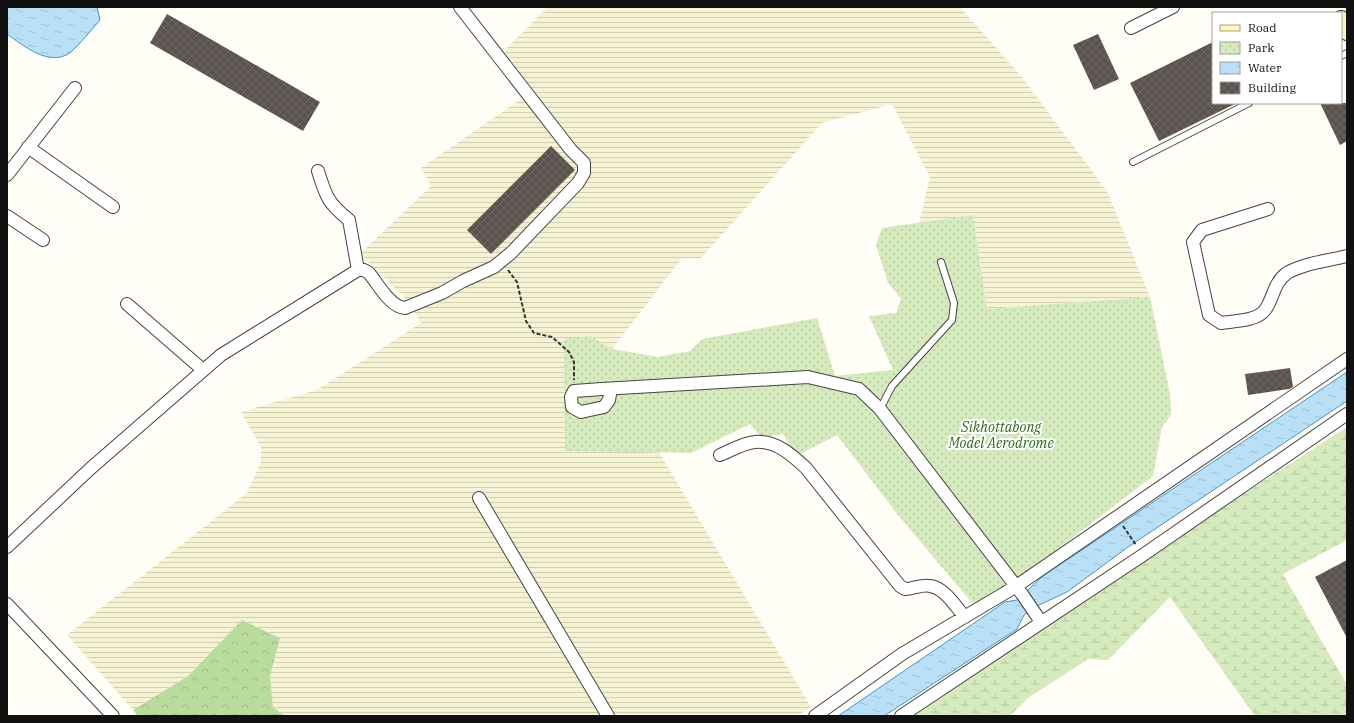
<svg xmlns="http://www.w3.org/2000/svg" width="1354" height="723" viewBox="0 0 1354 723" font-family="'IBM Plex Serif',serif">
<defs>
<pattern id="farmland-rules" width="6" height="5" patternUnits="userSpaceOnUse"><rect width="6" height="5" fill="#f6f3d4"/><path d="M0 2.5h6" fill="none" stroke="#d2cfb5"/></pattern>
<pattern id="forest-crowns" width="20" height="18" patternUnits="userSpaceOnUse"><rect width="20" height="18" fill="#b9dc9c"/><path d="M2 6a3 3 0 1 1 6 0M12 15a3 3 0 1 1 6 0" fill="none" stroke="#9ebc85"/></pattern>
<pattern id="wetland-marsh" width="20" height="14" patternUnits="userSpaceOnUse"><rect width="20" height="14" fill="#d5ebbd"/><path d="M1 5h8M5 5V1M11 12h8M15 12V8" fill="none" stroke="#b6c8a1"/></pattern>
<pattern id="park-dots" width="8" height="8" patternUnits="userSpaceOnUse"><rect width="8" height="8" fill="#d5ebbd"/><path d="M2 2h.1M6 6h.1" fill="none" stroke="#b6c8a1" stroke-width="1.8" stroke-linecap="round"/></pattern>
<pattern id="water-ripples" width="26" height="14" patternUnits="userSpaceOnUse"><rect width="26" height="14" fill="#b9e0f7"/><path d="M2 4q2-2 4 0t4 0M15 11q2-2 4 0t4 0" fill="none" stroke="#9ebfd3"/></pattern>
<pattern id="building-cross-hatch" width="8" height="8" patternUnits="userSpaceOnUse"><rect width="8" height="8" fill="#5a524d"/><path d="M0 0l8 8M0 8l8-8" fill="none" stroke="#6d6662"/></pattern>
</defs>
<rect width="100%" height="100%" fill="#fffdf5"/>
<!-- farmland -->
<path fill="url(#farmland-rules)" d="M 548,7 L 960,7 L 1021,76 L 1107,191 L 1150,297 L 987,309 L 973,216 L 919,223 L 930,177 L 892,104 L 822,123 L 701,258 L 682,258 L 612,349 L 591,336 L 565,450 L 659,452 L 811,707 L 797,716 L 285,716 L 273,707 L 270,676 L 280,638 L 242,620 L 188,676 L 133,710 L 67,635 L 247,493 L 261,462 L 261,447 L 241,412 L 317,390 L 421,323 L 408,301 L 360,254 L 431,186 L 421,168 L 533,91 L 504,51 Z"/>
<!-- forest -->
<path fill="url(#forest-crowns)" d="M 242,620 L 280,638 L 270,676 L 273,707 L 285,716 L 219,716 L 217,714 L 215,716 L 138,716 L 133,710 L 188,676 Z"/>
<!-- wetland -->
<path fill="url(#wetland-marsh)" d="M 1347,427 L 1347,540 L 1283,574 L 1347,685 L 1347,716 L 1255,716 L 1170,597 L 1108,660 L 1088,659 L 1028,698 L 1010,716 L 914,716 L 1202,521 Z"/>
<!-- park -->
<path fill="url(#park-dots)" d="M 973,215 L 987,309 L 1150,297 L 1170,394 L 1171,415 L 1162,427 L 1153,476 L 978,610 L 898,515 L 837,435 L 796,456 L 783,434 L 762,438 L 750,424 L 691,453 L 565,451 L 564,339 L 591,336 L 612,349 L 658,357 L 690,351 L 702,339 L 817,318 L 835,376 L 893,370 L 869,316 L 896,313 L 901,299 L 888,283 L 876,245 L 882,228 Z"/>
<!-- water -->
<path fill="url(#water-ripples)" stroke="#3f96cf" d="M 7,7 L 97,7 L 100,20 C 91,30 81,43 71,52 C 50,68 24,46 7,34 Z
M 1347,372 L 1347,401 L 1128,547 L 1067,592 L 1037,606 L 1024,615 L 1017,629 L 884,716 L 838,716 L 1005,602 L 1017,600 L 1043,576 Z"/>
<!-- building -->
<path fill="url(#building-cross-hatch)" d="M 167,14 L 320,102 L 303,131 L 150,43 Z
M 1098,34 L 1119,79 L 1094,90 L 1073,45 Z
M 1213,42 L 1213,103 L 1237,103 L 1159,141 L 1130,83 Z
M 1320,103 L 1347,103 L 1347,141 L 1340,145 Z
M 551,146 L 575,170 L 491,254 L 467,230 Z
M 1290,368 L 1293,387 L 1289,389 L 1248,395 L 1245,374 Z
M 1347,560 L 1347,638 L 1315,577 Z"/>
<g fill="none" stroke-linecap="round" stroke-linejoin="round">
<defs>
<path id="lane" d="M 1341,56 L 1347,53
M 1133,162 L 1249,103
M 880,409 L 892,386 L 952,320 L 954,303 L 941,262"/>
<path id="street" d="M 1131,28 L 1173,7
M 28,147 L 113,207
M 318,171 C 326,197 328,203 349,220 L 358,270
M 7,175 L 75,88
M 1268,209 L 1202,230 L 1193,242 L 1209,315 L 1221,323 C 1234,321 1257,321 1265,310 C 1274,298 1273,283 1287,273 C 1304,263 1328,261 1347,256
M 7,216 L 43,240
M 127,304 L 203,370
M 611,389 L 609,400 L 604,407 L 581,412 L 572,407 L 571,397 L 574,391 L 602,389 L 808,377 L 859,389 L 880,409 L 1022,594 L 1041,622
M 720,455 C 730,451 743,443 755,442 C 776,440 792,455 806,468 L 900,586 L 905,589 C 913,589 922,584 930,586 C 945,588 955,606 965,617
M 479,498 L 608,716
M 7,547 L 91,468 L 221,355 L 358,270 L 364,270 L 369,273 C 378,284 390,307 405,308 L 442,293 L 463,281 L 494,267 L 511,253 L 578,183 L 584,173 L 584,163 L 571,150 L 460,7
M 7,604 L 113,716
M 815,716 L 902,654 L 1015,587 L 1347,359
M 901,716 L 1143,555 L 1347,414"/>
<path id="secondary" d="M 1341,19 L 1347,32"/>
</defs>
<!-- lane casing -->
<use href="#lane" stroke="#444" stroke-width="8"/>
<!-- street casing -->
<use href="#street" stroke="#444" stroke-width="14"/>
<!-- secondary casing -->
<use href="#secondary" stroke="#333" stroke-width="18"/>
<!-- path -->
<path stroke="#333" stroke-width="2" stroke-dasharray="4 2" stroke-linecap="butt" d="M 508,270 L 517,282 L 526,321 L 534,333 L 552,337 L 569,352 L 574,362 L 574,380
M 1123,526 L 1136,545"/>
<!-- lane -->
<use href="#lane" stroke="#fff" stroke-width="6"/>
<!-- street -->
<use href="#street" stroke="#fff" stroke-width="12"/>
<!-- secondary -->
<use href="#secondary" stroke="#fff6b0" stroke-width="16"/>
</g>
<g text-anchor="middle" stroke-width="4" stroke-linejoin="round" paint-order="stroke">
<!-- park labels -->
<g font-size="14" font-style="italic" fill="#2f6b1f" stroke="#fff">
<text x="1001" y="432">Sikhottabong<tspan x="1001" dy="16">Model Aerodrome</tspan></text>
</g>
</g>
<!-- border -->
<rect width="1354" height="723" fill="none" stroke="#111111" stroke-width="16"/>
<!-- legend -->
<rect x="1212" y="12" width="130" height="92" fill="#ffffff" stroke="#a0a0a0"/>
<rect x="1220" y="25" width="20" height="6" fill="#fff6b0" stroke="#a0a0a0"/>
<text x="1248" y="32" font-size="12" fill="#111111">Road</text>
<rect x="1220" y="42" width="20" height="12" fill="url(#park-dots)" stroke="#a0a0a0"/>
<text x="1248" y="52" font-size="12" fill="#111111">Park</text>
<rect x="1220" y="62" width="20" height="12" fill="url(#water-ripples)" stroke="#a0a0a0"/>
<text x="1248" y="72" font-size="12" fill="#111111">Water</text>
<rect x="1220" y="82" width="20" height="12" fill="url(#building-cross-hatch)" stroke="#a0a0a0"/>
<text x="1248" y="92" font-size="12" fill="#111111">Building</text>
</svg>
